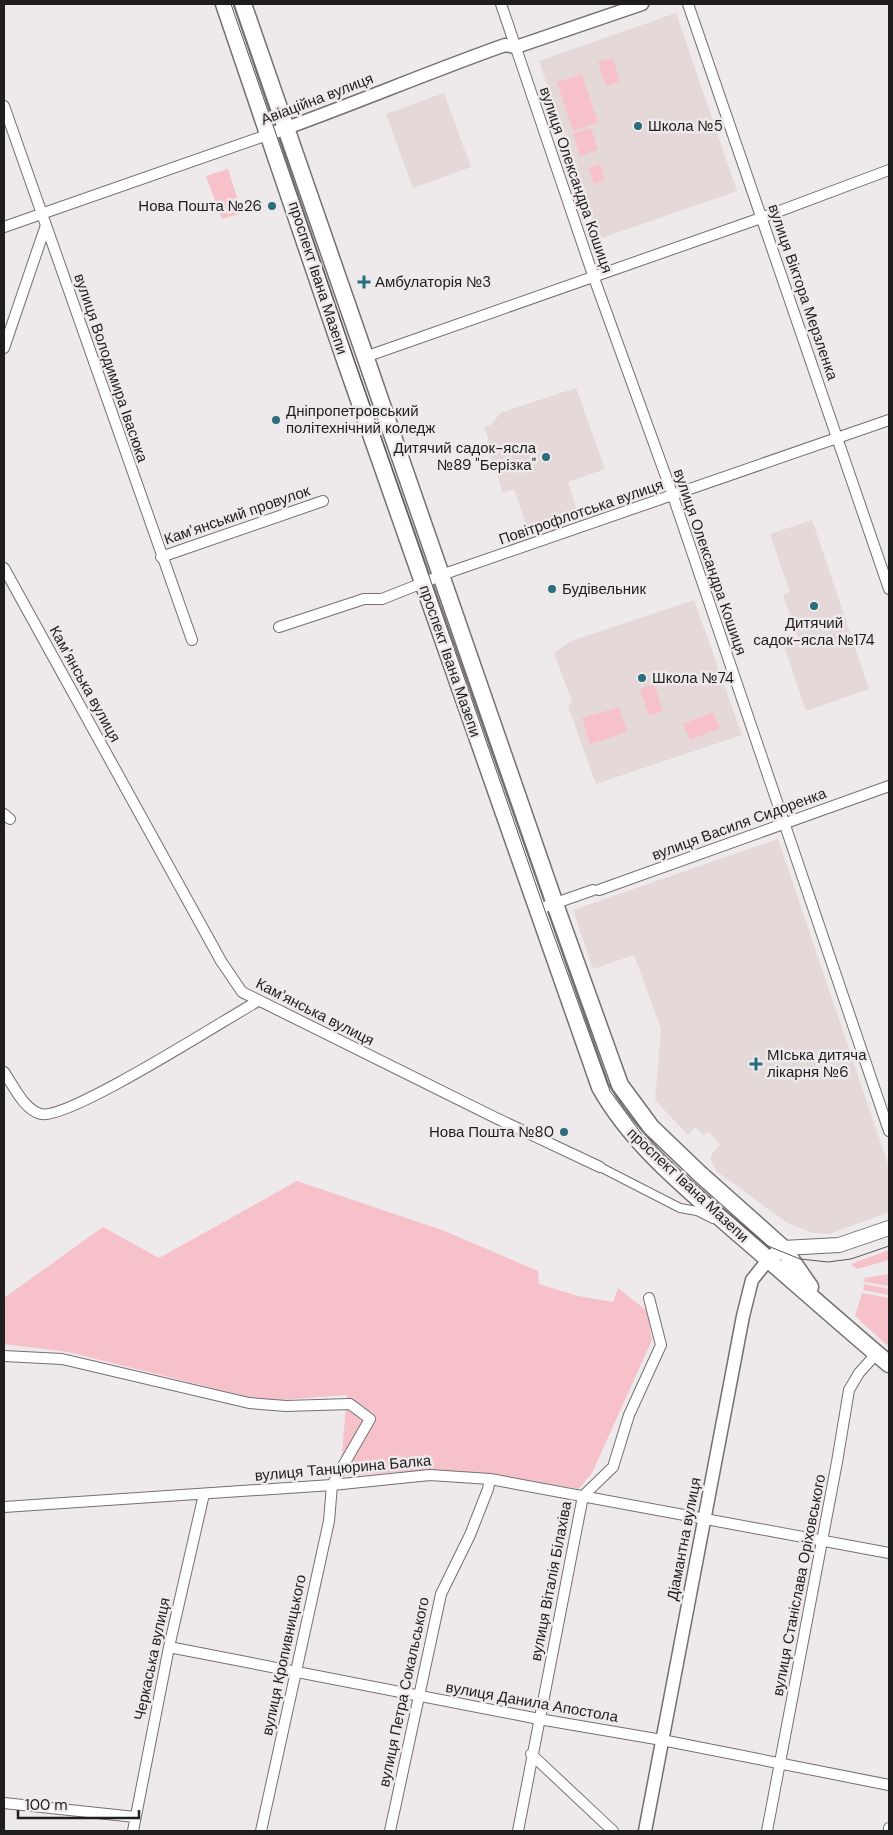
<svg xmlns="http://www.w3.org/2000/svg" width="893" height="1835" viewBox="0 0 893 1835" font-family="'DM Sans',sans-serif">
<rect width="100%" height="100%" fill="#eee9ea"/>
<!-- built -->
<path fill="#e5d8d9" d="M 676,13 L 737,191 L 599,239 L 539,61 Z
M 444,93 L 471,167 L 413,188 L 386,114 Z
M 576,388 L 605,469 L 568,482 L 578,514 L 528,530 L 514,489 L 503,493 L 487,445 L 488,438 L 484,427 L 492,424 L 500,413 Z
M 812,520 L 869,689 L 806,711 L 785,648 L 799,642 L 783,595 L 790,592 L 770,534 Z
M 694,600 L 742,735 L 596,784 L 568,706 L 572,702 L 554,653 L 571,641 Z
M 778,839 L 889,1167 L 889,1212 L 829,1234 L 814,1233 L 789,1224 L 716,1171 L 710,1157 L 720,1144 L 709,1132 L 704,1135 L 695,1127 L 688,1135 L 655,1100 L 661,1029 L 634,955 L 593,969 L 573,910 Z"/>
<!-- green -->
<path fill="#f7c1ca" d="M 613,58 L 620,82 L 606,86 L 598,62 Z
M 582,74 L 598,123 L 573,131 L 557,82 Z
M 591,128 L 598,150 L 580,156 L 573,134 Z
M 600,164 L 605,180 L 594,184 L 588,168 Z
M 228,169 L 242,213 L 222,219 L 206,176 Z
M 654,684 L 663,711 L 649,716 L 640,689 Z
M 619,707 L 627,732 L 590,744 L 582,718 Z
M 713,712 L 720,728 L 690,740 L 683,724 Z
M 297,1181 L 442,1230 L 538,1271 L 539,1284 L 578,1296 L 613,1302 L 618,1288 L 647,1311 L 652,1340 L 592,1473 L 579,1489 L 489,1474 L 430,1470 L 340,1476 L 347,1395 L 281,1400 L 253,1398 L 68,1352 L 4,1344 L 4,1298 L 103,1227 L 159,1258 Z
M 889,1250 L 889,1260 L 857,1269 L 851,1264 Z
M 889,1274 L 889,1286 L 864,1282 L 865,1278 Z
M 864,1284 L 889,1289 L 889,1295 L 863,1290 Z
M 862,1293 L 889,1298 L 889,1347 L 855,1316 Z"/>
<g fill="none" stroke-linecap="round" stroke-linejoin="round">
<defs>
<path id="pedestrian" d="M 600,1167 L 680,1208 L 697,1211 L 713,1219"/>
<path id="minor" d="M 501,4 L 594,278 L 673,496 L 889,1131
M 688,4 L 889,589
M 4,106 L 192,640
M 4,227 L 270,134
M 4,348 L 46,225
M 365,357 L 761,218 L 889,170
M 161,557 L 323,501
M 4,568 L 221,961 L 242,992 L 496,1118 L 600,1167
M 279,627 L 364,599 L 382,599 L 450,572 L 889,420
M 4,814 L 10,819
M 599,890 L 889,786
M 536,910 L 593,890
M 4,1072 C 13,1085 24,1110 41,1114 C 67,1121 224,1020 258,1001
M 4,1356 L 62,1359 L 249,1403 L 286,1406 L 350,1404 L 370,1419 L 332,1485 L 329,1521 L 261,1831
M 4,1507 L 332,1485 L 430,1475 L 490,1479 L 889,1553
M 169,1647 L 539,1719 L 662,1740 L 889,1785
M 531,1754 L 613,1831
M 4,1803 L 135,1817
M 133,1831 L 169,1647 L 204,1494
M 390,1831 L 441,1594 L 470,1535 L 488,1489 L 490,1479
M 518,1831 L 583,1496 L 613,1467 L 629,1415 L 661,1345 L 649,1298
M 767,1831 L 837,1462 L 849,1390 L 859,1373 L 877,1353
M 889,1831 L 889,1828"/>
<path id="tertiary" d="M 270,134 C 349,106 426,73 505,45 L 516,47 L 642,4
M 645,1831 L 743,1316 L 752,1280 L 768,1260"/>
<path id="secondary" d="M 768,1260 L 783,1248 L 839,1245 L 889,1228"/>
<path id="trunk" d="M 224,4 L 346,363 L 600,1087 C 633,1146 689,1190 740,1235 C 790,1278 839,1322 889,1364
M 243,4 L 555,904 L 620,1085 L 651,1127 L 700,1174 L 783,1248 L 810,1287"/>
</defs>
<!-- pedestrian casing -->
<use href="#pedestrian" stroke="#747071" stroke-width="10"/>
<!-- minor casing -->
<use href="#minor" stroke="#747071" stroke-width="12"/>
<!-- tertiary casing -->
<use href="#tertiary" stroke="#747071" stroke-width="15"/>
<!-- secondary casing -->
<use href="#secondary" stroke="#747071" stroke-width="16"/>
<!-- trunk casing -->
<use href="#trunk" stroke="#747071" stroke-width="19"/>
<!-- pedestrian -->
<use href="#pedestrian" stroke="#fff" stroke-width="8"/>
<!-- minor -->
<use href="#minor" stroke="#fff" stroke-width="10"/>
<!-- tertiary -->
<use href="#tertiary" stroke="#fff" stroke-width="12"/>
<!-- secondary -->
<use href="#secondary" stroke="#fff" stroke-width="14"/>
<!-- trunk -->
<use href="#trunk" stroke="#fff" stroke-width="16"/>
<!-- tram -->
<path stroke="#595656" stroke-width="1" d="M 231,4 L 544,908 L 610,1091 L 643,1136 L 700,1190 L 768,1246 L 800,1259 L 828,1262 L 851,1259 L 889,1246"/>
</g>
<!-- markers -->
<g fill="#2a6d7e" stroke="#eee9ea" stroke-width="2">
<circle cx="638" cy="126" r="5"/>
<circle cx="272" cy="206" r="5"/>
<path d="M361.5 274.5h5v5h5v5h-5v5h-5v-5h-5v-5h5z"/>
<circle cx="276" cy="420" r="5"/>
<circle cx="546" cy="457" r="5"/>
<circle cx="552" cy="589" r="5"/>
<circle cx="814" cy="606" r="5"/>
<circle cx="642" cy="678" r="5"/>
<path d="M753.5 1056.5h5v5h5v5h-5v5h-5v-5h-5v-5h5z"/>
<circle cx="564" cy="1132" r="5"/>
</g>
<g text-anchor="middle" stroke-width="5" stroke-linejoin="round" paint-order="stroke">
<!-- street labels -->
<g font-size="15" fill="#1f1d1d" stroke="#eee9ea">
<text transform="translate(317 99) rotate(-21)" y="5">Авіаційна вулиця</text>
<text transform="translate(576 180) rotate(71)" y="5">вулиця Олександра Кошиця</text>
<text transform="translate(318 278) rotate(72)" y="5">проспект Івана Мазепи</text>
<text transform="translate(803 292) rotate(71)" y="5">вулиця Віктора Мерзленка</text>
<text transform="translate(111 368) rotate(71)" y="5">вулиця Володимира Івасюка</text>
<text transform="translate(581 512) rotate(-19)" y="5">Повітрофлотська вулиця</text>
<text transform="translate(237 515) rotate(-19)" y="5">Камʼянський провулок</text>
<text transform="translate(710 562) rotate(71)" y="5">вулиця Олександра Кошиця</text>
<text transform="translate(450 661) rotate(71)" y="5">проспект Івана Мазепи</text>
<text transform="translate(85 684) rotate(61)" y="5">Камʼянська вулиця</text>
<text transform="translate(739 824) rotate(-20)" y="5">вулиця Василя Сидоренка</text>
<text transform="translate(315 1012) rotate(27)" y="5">Камʼянська вулиця</text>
<text transform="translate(688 1185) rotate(43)" y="5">проспект Івана Мазепи</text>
<text transform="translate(343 1468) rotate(-5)" y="5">вулиця Танцюрина Балка</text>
<text transform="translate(684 1539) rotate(-79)" y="5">Діамантна вулиця</text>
<text transform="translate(551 1581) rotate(-79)" y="5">вулиця Віталія Білахіва</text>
<text transform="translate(799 1585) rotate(-79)" y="5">вулиця Станіслава Оріховського</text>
<text transform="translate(284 1655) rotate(-78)" y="5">вулиця Кропивницького</text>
<text transform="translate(152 1659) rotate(-78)" y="5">Черкаська вулиця</text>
<text transform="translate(404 1692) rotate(-78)" y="5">вулиця Петра Сокальського</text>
<text transform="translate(532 1702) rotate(10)" y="5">вулиця Данила Апостола</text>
</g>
<!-- poi labels -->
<g font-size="15" fill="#1f1d1d" stroke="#eee9ea" text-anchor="start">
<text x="648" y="131">Школа №5</text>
<text x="262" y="211" text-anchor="end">Нова Пошта №26</text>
<text x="375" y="287">Амбулаторія №3</text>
<text x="286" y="416">Дніпропетровський<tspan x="286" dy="17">політехнічний коледж</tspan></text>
<text x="536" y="453" text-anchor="end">Дитячий садок-ясла<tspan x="536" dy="17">№89 "Берізка"</tspan></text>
<text x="562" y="594">Будівельник</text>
<text x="814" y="628" text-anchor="middle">Дитячий<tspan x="814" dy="17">садок-ясла №174</tspan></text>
<text x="652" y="683">Школа №74</text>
<text x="767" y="1060">МІська дитяча<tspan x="767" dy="17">лікарня №6</tspan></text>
<text x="554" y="1137" text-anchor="end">Нова Пошта №80</text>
</g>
</g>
<!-- border -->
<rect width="893" height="1835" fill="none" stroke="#1f1d1d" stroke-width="10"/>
<!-- scale -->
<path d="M18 1810v8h121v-8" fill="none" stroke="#1f1d1d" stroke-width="2.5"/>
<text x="25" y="1810" font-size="15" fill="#1f1d1d" stroke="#eee9ea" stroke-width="4" paint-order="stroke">100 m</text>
</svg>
